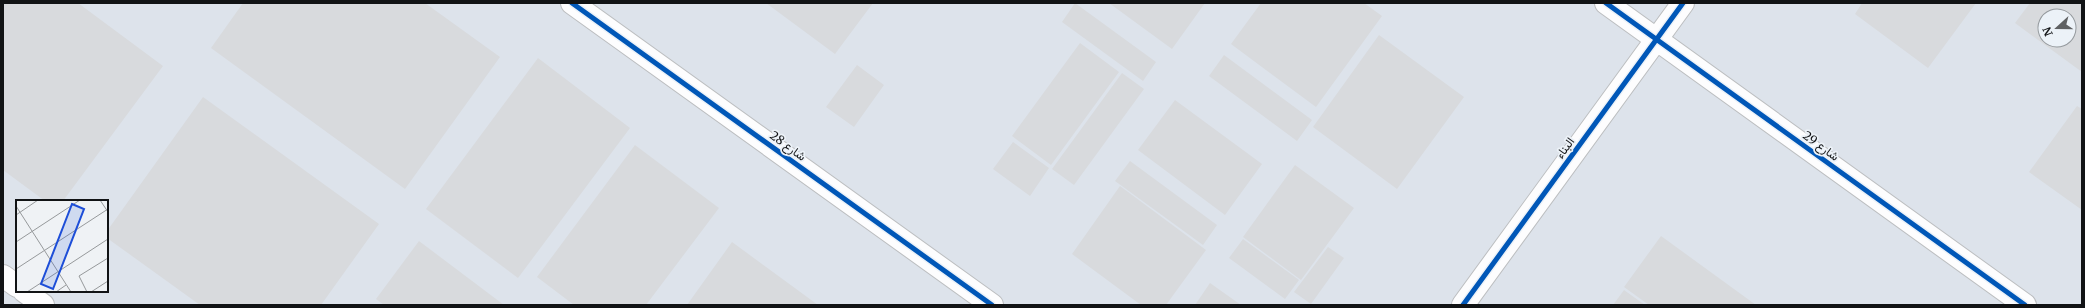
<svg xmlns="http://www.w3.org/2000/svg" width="2085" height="308" viewBox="0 0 2085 308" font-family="Merriweather,Vazirmatn,serif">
<rect width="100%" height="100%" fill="#eff2f5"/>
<!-- built -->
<path fill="#dde3eb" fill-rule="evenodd" d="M 3,3 L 2082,3 L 2082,305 L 3,305 ZM 2045,16 L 2069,16 L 2069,40 L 2045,40 ZM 17,201 L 107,201 L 107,291 L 17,291 Z"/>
<!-- building -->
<path fill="#d8dadd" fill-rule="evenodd" d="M 3,3 L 78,3 L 163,66 L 63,201 L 45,201 L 3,170 Z
M 243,3 L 425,3 L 500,57 L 405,189 L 211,48 Z
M 766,3 L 873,3 L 835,54 Z
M 1075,3 L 1156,62 L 1143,81 L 1062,22 Z
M 1109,3 L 1205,3 L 1172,49 Z
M 1261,3 L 1364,3 L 1382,16 L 1316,107 L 1231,44 Z
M 1862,3 L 1976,3 L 1928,68 L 1855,14 Z
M 2030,3 L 2082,3 L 2082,72 L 2015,23 ZM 2045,16 L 2069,16 L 2069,40 L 2045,40 Z
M 1379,35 L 1464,97 L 1397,189 L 1313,127 Z
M 1080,43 L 1119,72 L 1051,165 L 1012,136 Z
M 1224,55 L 1312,120 L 1297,141 L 1209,76 Z
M 538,58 L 630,128 L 518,278 L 426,209 Z
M 857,65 L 884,85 L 854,127 L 826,107 Z
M 1122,73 L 1144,89 L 1074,185 L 1052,169 Z
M 203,97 L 379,224 L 321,305 L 200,305 L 107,238 L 107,231 Z
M 1175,100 L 1262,164 L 1225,215 L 1138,150 Z
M 2077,106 L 2082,109 L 2082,210 L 2029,172 Z
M 1013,142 L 1049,168 L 1030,196 L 993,169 Z
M 635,145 L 719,208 L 646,305 L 574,305 L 537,277 Z
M 1130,161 L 1217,225 L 1203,245 L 1115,181 Z
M 1295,165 L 1354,208 L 1301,280 L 1243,237 Z
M 1120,186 L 1206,250 L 1166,305 L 1141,305 L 1072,254 Z
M 1661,236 L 1756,305 L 1649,305 L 1624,287 Z
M 1243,239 L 1299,280 L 1285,299 L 1229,258 Z
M 419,241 L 504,305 L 384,305 L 376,299 Z
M 732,242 L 818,305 L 687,305 Z
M 1328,247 L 1344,258 L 1311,304 L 1294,292 Z
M 1210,283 L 1241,305 L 1195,305 Z
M 1624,290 L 1645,305 L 1613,305 Z"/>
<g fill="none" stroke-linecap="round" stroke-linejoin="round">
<defs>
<path id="minor" d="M 572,3 L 992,305
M 1606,3 L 2025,305
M 3,276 L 17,286
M 24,291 L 43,305
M 1463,305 L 1683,3"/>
</defs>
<!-- minor casing -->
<use href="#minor" stroke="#bcbec0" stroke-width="24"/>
<!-- minor -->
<use href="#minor" stroke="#fdfdfe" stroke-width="22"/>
<defs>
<path id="cycleway" d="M 572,3 L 992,305
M 1606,3 L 2025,305
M 1463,305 L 1683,3"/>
</defs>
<!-- cycleway casing -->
<use href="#cycleway" stroke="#ecf2f8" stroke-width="8"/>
<!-- cycleway -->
<use href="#cycleway" stroke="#0057b8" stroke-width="5"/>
</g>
<g text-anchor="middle" stroke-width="3.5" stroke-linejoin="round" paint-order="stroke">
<!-- street labels -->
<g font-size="12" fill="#111315" stroke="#ecf2f8">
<text transform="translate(788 146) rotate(36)" y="4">شارع 28</text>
<text transform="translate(1821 146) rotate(36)" y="4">شارع 29</text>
<text transform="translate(1565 148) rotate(-54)" y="4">البناء</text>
</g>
</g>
<!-- overview -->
<g transform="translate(16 200)">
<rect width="92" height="92" fill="#eff2f5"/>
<path fill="none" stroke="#96999b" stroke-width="1" d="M 84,0 L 92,12M 0,6 L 55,92M 0,15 L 22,0M 0,42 L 64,0M 0,69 L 92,9M 11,92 L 92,39M 40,92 L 50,85M 71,92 L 63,76 L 92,58M 75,92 L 92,81"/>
<path fill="#1d4ed8" fill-opacity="0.15" stroke="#1d4ed8" stroke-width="2" d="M 56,4 L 68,9 L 37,89 L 25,84 Z"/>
<rect width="92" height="92" fill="none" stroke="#111315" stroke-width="2"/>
</g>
<!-- border -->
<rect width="2085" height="308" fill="none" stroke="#111315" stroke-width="8"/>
<!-- north arrow -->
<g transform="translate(2057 28) rotate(249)"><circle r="19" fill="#ecf2f8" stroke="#94999d"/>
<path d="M0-3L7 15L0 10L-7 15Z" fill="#5f6163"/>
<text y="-6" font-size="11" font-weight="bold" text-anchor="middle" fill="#111315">N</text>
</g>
</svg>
